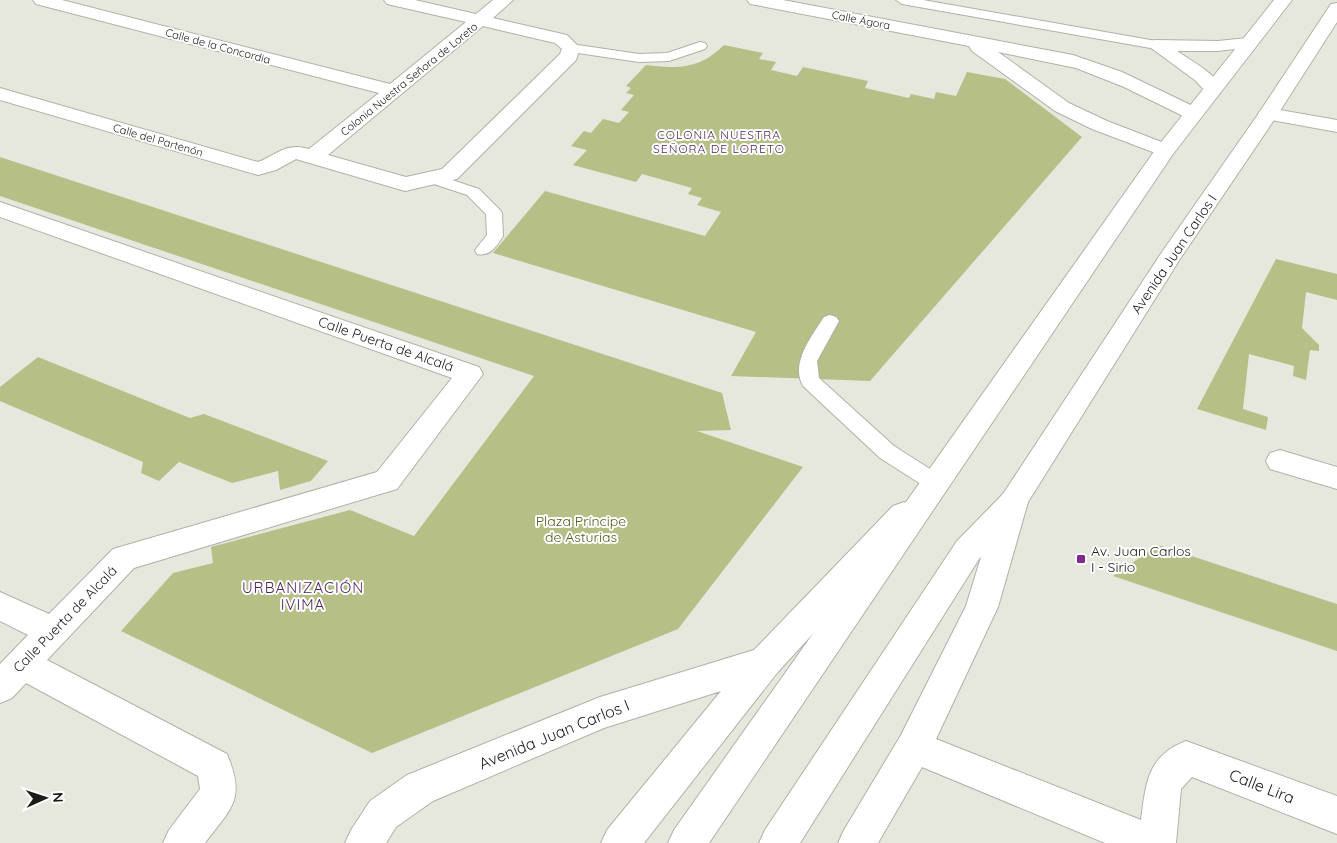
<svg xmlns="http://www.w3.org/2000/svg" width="1337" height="843" viewBox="0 0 1337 843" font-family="Quicksand,sans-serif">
<rect width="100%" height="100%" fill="#e6e8dd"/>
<!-- green -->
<path fill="#b6bf86" d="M 724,45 L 763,53 L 759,59 L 776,62 L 771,70 L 797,76 L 803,67 L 868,81 L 865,88 L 909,98 L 911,94 L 934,99 L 936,92 L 956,96 L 967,72 L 1005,79 L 1082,137 L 870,381 L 731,376 L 756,332 L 493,253 L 545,191 L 705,236 L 721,212 L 697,205 L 702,198 L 688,194 L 692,188 L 642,174 L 636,182 L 573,165 L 587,150 L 571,146 L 584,131 L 591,133 L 603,119 L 619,123 L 629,112 L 621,110 L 634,95 L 626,93 L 631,88 L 626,86 L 646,65 C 678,69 700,69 724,45 Z
M 0,157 L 722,393 L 731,430 L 697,431 L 803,467 L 678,629 L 372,753 L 121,631 L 173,573 L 213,563 L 211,547 L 350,510 L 414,536 L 534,376 L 0,196 Z
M 1276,259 L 1337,274 L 1337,300 L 1306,292 L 1302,328 L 1319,345 L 1319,351 L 1310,350 L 1306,380 L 1293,376 L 1294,366 L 1249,354 L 1243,409 L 1268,417 L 1266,430 L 1197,409 Z
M 38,357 L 190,418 L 204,414 L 328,461 L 311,481 L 280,490 L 278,471 L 232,483 L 179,462 L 159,481 L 141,473 L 143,462 L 0,401 L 0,387 Z
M 1158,545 L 1337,604 L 1337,651 L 1113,576 Z"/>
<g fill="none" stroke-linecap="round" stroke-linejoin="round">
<defs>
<path id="lane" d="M 896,0 L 923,0 L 1156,41 L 1163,45 L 1156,49 L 902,4 Z
M 700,42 L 705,43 L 707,46 L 705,49 L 669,61 L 639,62 L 571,52 L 564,48 L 571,44 L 639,54 L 667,53 Z
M 434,174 L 479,189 L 500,210 L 502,213 L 503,236 C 497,246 490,257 477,254 L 475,250 L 487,235 L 486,214 L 467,195 L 428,182 L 426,179 Z
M 830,315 L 836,317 L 839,321 L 817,361 L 819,378 L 894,446 L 941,476 L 945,482 L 941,488 L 934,490 L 927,488 L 880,458 L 803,386 C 790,363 812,336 824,317 Z"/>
<path id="street" d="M 33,0 L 62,0 L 390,84 L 466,22 L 387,4 L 384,0 L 415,0 L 476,14 L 493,0 L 513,0 L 493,18 L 567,35 L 580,48 L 576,60 L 457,179 L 405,191 L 296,159 L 276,170 L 258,175 L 0,100 L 0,88 L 258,162 C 278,154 286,142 309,149 L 379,93 L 36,4 ZM 483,26 L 555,43 L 562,49 L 560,54 L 442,169 L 406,177 L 328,155 Z
M 747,0 L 783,0 L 1073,55 L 1122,72 L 1199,109 L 1202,113 L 1199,117 L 1192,119 L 1185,117 L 1124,87 L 1076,68 L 998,52 L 1069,103 L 1107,121 L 1172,146 L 1175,150 L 1172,154 L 1165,156 L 1158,154 L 1092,129 L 1055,111 L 972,51 L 969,46 L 756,5 L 750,4 Z
M 1247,38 L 1253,39 L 1256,43 L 1253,47 L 1218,51 L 1177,51 C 1193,62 1211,71 1223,88 L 1220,92 L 1206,92 L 1196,81 L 1147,45 L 1150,41 L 1156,40 L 1218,41 Z
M 1268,108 L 1337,120 L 1337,132 L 1261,118 L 1258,114 L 1261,110 Z
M 0,202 L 479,367 L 483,374 L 397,489 L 134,568 L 47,660 L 227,754 C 246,800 232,807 205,843 L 163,843 L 169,830 L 200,789 L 198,776 L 26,683 L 12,698 L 0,703 L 0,664 L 28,635 L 0,621 L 0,592 L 49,614 L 113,549 L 377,472 L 452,378 L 0,217 Z
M 1280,450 L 1337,467 L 1337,489 L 1270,469 L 1266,461 L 1270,453 Z
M 1013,490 L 1023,494 L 1028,502 L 998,607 L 936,739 L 1141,820 C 1146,783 1147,756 1186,741 L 1337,796 L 1337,834 L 1192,777 L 1181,789 L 1176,843 L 1105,843 L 922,767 L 878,843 L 838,843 L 844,830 L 901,735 L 966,606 L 998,502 L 1003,494 Z
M 904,502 L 915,506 L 919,514 L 915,522 L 777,673 L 644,843 L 601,843 L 607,830 L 721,691 L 604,728 L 433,801 L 396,827 L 386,843 L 345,843 L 351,830 L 370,801 L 407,775 L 600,697 L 754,650 L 893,506 Z"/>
<path id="secondary" d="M 1274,0 L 1292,0 L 1173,154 L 709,843 L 668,843 L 674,830 L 1158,146 Z
M 1337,3 L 1337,22 L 1278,114 L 1180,259 L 1023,510 L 979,559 L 800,843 L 759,843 L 765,830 L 957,541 L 1003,494 L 1162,252 L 1259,113 L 1331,4 Z"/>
</defs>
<!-- lane casing -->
<use href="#lane" stroke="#b0b1a8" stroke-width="2"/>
<!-- street casing -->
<use href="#street" stroke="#b0b1a8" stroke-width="2"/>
<!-- secondary casing -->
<use href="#secondary" stroke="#b0b1a8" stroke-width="2"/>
<!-- lane -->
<use href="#lane" fill="#fff" fill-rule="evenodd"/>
<!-- street -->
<use href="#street" fill="#fff" fill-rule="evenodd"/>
<!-- secondary -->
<use href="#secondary" fill="#fff" fill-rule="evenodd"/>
</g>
<!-- markers -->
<rect fill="#832691" stroke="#fff" stroke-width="2" x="1076" y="554" width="10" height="10" rx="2.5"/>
<g text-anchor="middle" stroke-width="4" stroke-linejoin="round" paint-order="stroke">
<!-- far-street labels -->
<g font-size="11" fill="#1b1b18" stroke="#fff">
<text transform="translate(861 20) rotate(11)" y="4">Calle Ágora</text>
<text transform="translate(218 46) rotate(15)" y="4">Calle de la Concordia</text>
<text transform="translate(409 79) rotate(-39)" y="4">Colonia Nuestra Señora de Loreto</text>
<text transform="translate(158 140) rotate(16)" y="4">Calle del Partenón</text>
</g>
<!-- far-neighbourhood labels -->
<g font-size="12" letter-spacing="1" fill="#522659" stroke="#fff">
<text x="719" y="139">COLONIA NUESTRA<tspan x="719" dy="14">SEÑORA DE LORETO</tspan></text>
</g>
<!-- street labels -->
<g font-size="14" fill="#1b1b18" stroke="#fff">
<text transform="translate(1174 254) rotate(-56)" y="5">Avenida Juan Carlos I</text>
<text transform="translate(386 344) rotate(19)" y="5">Calle Puerta de Alcalá</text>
<text transform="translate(65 619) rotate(-46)" y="5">Calle Puerta de Alcalá</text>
</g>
<!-- park labels -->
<g font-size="14" fill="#555c19" stroke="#fff">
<text x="581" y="526">Plaza Príncipe<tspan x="581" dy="16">de Asturias</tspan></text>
</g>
<!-- poi labels -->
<g font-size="14" fill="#1b1b18" stroke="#fff" text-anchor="start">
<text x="1091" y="556">Av. Juan Carlos<tspan x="1091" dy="16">I - Sirio</tspan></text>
</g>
<!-- neighbourhood labels -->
<g font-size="15" letter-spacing="1" fill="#522659" stroke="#fff">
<text x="303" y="593">URBANIZACIÓN<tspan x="303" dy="17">IVIMA</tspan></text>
</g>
<!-- near-street labels -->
<g font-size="16" fill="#1b1b18" stroke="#fff">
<text transform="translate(554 734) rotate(-22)" y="6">Avenida Juan Carlos I</text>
<text transform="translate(1262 786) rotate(21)" y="6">Calle Lira</text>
</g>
</g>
<!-- north arrow -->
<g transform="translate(45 798) rotate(87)" stroke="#ffffff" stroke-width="4" paint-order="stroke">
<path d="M0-4L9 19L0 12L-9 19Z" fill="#1b1b18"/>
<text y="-8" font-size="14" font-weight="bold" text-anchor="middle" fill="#1b1b18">N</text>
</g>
</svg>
